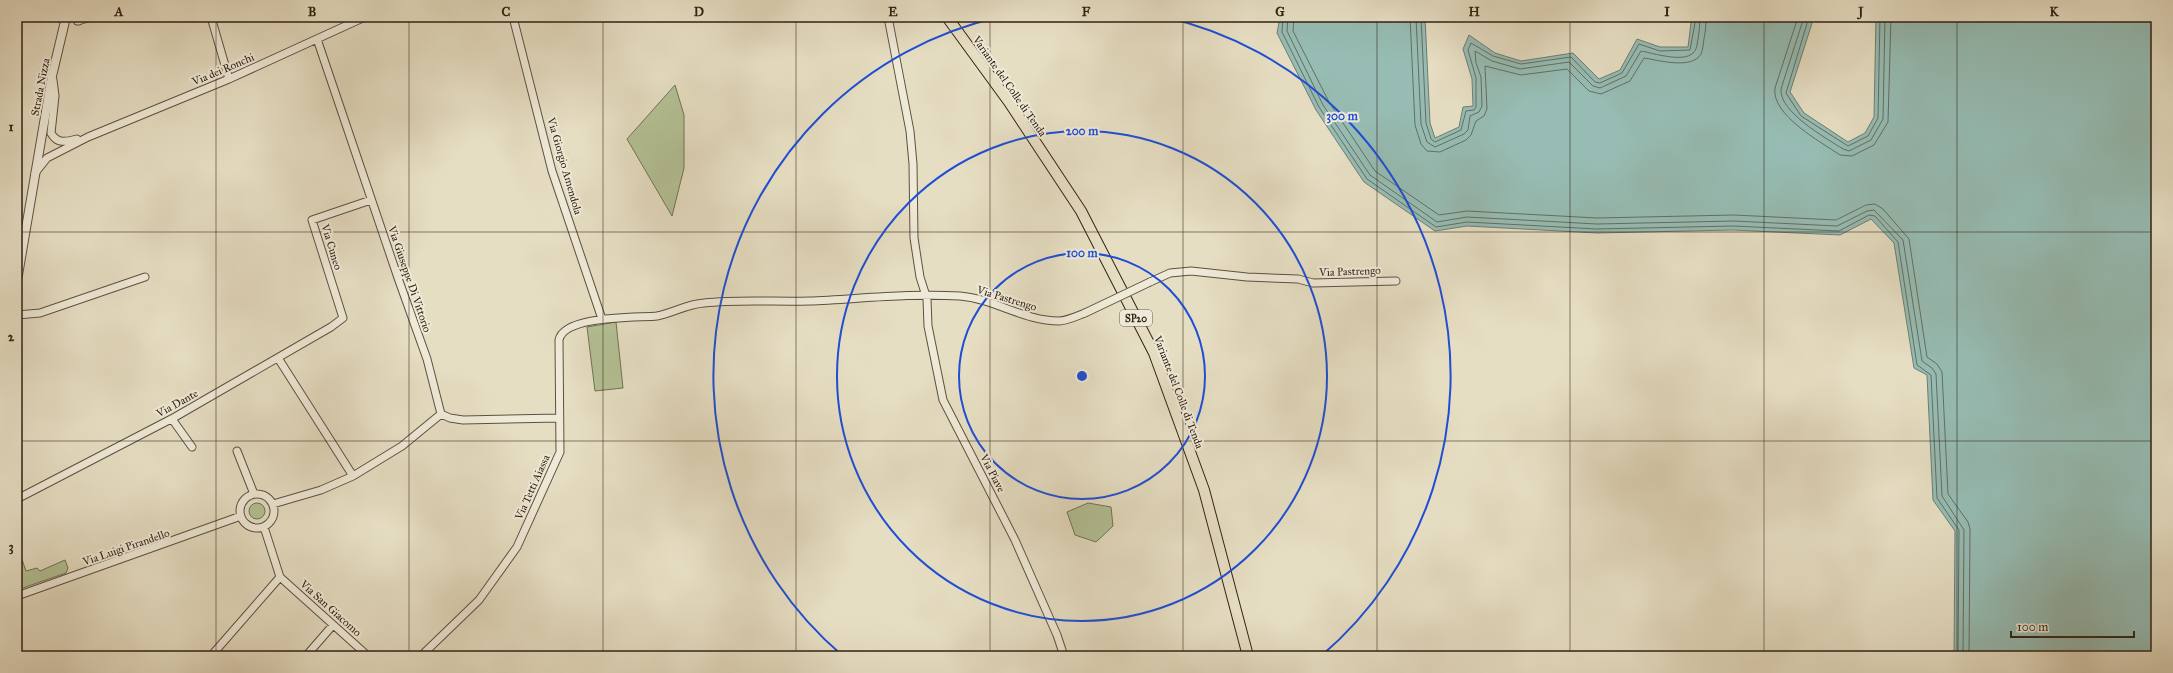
<svg xmlns="http://www.w3.org/2000/svg" width="2173" height="673" viewBox="0 0 2173 673" font-family="'IM FELL Great Primer',serif">
<rect width="100%" height="100%" fill="#e6dec3"/>
<filter id="stains"><feTurbulence type="fractalNoise" baseFrequency=".005" numOctaves="4"/><feColorMatrix values="0 0 0 0 .2 0 0 0 0 .09 0 0 0 0 .02 0 0 0 .5 -.17"/></filter>
<radialGradient id="worn" r=".72"><stop offset=".6" stop-color="#630" stop-opacity="0"/><stop offset="1" stop-color="#630" stop-opacity=".3"/></radialGradient>
<!-- green -->
<path fill="#b3c195" stroke="#727155" d="M 675,85 L 684,115 L 684,168 L 672,216 L 627,139 Z
M 616,322 L 623,388 L 595,391 L 587,327 Z
M249 511a8 8 0 1 1 16 0a8 8 0 1 1-16 0Z
M 1088,503 L 1111,507 L 1113,526 L 1096,542 L 1075,535 L 1067,512 Z
M 17,545 L 26,571 L 37,568 L 40,571 L 65,560 L 68,568 L 66,573 L 17,590 Z"/>
<!-- water -->
<path fill="#96bcb3" stroke="#6e7e74" d="M 1280,17 L 1425,17 L 1430,123 L 1435,138 L 1459,127 L 1463,107 L 1473,106 L 1472,79 L 1463,49 L 1469,35 L 1495,53 L 1521,61 L 1573,53 L 1599,79 L 1620,70 L 1637,39 L 1660,47 L 1688,47 L 1691,23 L 1688,17 L 1814,17 L 1790,92 L 1804,113 L 1848,142 L 1865,133 L 1874,117 L 1876,17 L 2156,17 L 2156,656 L 1954,656 L 1955,531 L 1933,500 L 1927,375 L 1914,368 L 1894,243 L 1871,219 L 1840,235 L 1733,230 L 1597,233 L 1467,226 L 1435,231 L 1364,182 L 1316,110 L 1277,33 Z"/>
<g fill="none" stroke-linecap="round" stroke-linejoin="round">
<!-- shore -->
<path stroke="#646e64" stroke-width="1" d="M 1283,17 L 1282,32 L 1319,107 L 1367,179 L 1436,227 L 1467,222 L 1597,229 L 1733,226 L 1839,231 L 1869,215 L 1875,216 L 1898,242 L 1917,365 L 1931,375 L 1937,498 L 1959,530 L 1958,656
M 1288,17 L 1287,31 L 1323,105 L 1370,175 L 1437,222 L 1467,217 L 1597,224 L 1734,221 L 1837,226 L 1867,211 L 1874,210 L 1903,240 L 1922,361 L 1932,368 L 1936,374 L 1942,496 L 1964,530 L 1963,656
M 1294,17 L 1293,31 L 1329,102 L 1375,171 L 1439,215 L 1467,211 L 1597,218 L 1734,215 L 1836,220 L 1866,205 L 1875,204 L 1883,209 L 1909,239 L 1927,357 L 1937,364 L 1942,372 L 1948,494 L 1968,522 L 1970,529 L 1969,656
M 1410,17 L 1415,125 L 1421,144 L 1427,151 L 1440,152 L 1466,140 L 1471,135 L 1476,121 L 1484,116 L 1487,109 L 1485,66 L 1521,75 L 1567,69 L 1589,91 L 1601,94 L 1630,81 L 1644,58 C 1658,60 1692,70 1701,54 C 1703,50 1703,44 1704,39 C 1705,32 1707,24 1705,17
M 1416,17 L 1421,124 L 1427,142 L 1435,147 L 1464,134 L 1468,130 L 1470,116 L 1479,112 L 1482,106 L 1481,77 L 1476,63 L 1475,51 L 1492,61 L 1520,69 L 1569,62 L 1593,86 L 1600,88 L 1626,76 L 1641,51 C 1653,53 1683,63 1693,53 C 1697,50 1697,44 1698,39 C 1699,31 1701,24 1698,17
M 1421,17 L 1426,123 L 1431,139 L 1435,142 L 1461,130 L 1466,111 L 1474,110 L 1476,107 L 1476,78 L 1468,50 L 1471,43 L 1493,56 L 1521,64 L 1571,57 L 1595,82 L 1600,83 L 1622,73 L 1639,44 L 1660,51 L 1690,50 L 1695,23 L 1693,17
M 1798,17 L 1775,88 C 1771,115 1821,142 1840,155 L 1852,156 L 1874,145 L 1888,122 L 1891,17
M 1804,17 L 1781,89 C 1779,112 1826,138 1843,149 L 1849,151 L 1871,140 L 1883,119 L 1885,17
M 1809,17 L 1786,93 L 1801,116 L 1848,146 L 1868,136 L 1878,118 L 1880,17"/>
<defs>
<path id="pedestrian" d="M 77,17 L 77,22 L 79,22
M 81,21 L 95,17"/>
<path id="minor" d="M 211,17 L 229,79
M 513,17 L 552,171 L 602,319
M 888,17 L 910,131 L 913,164 L 914,238 L 920,277 L 927,299 L 928,326 L 943,400 L 1015,540 L 1057,635 L 1064,656
M 317,39 L 398,278 L 427,359 L 441,414 L 450,418 L 463,420 L 559,418
M 53,80 L 55,96 L 51,133 C 57,144 65,142 77,139
M 35,173 L 47,158 L 88,137 L 229,79 L 365,17
M 1150,282 L 1170,273 L 1191,271 L 1247,277 L 1298,279 L 1313,283 L 1396,281
M 17,315 L 40,313 L 145,277
M 172,419 L 192,447
M 237,451 L 254,494
M 353,476 L 402,446 L 441,414
M240 511a17 17 0 1 1 34 0a17 17 0 1 1-34 0Z
M 17,499 L 175,417 L 331,327 L 343,318 L 312,220 L 371,200
M 273,504 L 321,490 L 353,476 L 278,358
M 264,527 L 280,577
M 280,577 L 368,656
M 17,596 L 241,516
M 211,656 L 280,577
M 306,656 L 333,625
M 421,656 L 479,600 L 517,547 L 560,452 L 559,340 C 564,315 638,318 657,316 C 673,313 687,304 704,303 C 739,299 774,302 809,301 C 859,299 910,293 960,296 C 995,299 1024,321 1059,321 C 1067,321 1077,316 1085,313"/>
<path id="tertiary" d="M 17,281 L 52,76 L 66,17"/>
<path id="primary" d="M 947,17 L 1009,102 L 1081,211 L 1154,353 L 1204,490 L 1248,656"/>
</defs>
<!-- pedestrian casing -->
<use href="#pedestrian" stroke="#5e5040" stroke-width="7"/>
<!-- minor casing -->
<use href="#minor" stroke="#5e5040" stroke-width="9"/>
<!-- tertiary casing -->
<use href="#tertiary" stroke="#5e5040" stroke-width="10"/>
<!-- primary casing -->
<use href="#primary" stroke="#312115" stroke-width="12"/>
<!-- pedestrian -->
<use href="#pedestrian" stroke="#efead8" stroke-width="5"/>
<!-- minor -->
<use href="#minor" stroke="#efead8" stroke-width="7"/>
<!-- tertiary -->
<use href="#tertiary" stroke="#efead8" stroke-width="8"/>
<!-- primary -->
<use href="#primary" stroke="#e6dec3" stroke-width="10"/>
<defs>
<path id="minor-bridge" d="M 1085,313 L 1150,282"/>
</defs>
<!-- minor-bridge casing -->
<use href="#minor-bridge" stroke="#5e5040" stroke-width="9" stroke-linecap="butt"/>
<!-- minor-bridge -->
<use href="#minor-bridge" stroke="#efead8" stroke-width="7"/>
</g>
<!-- grid -->
<path fill="none" stroke="#312115" stroke-width="1" stroke-opacity="0.55" d="M 216,17 L 216,656M 409,17 L 409,656M 603,17 L 603,656M 796,17 L 796,656M 990,17 L 990,656M 1183,17 L 1183,656M 1377,17 L 1377,656M 1570,17 L 1570,656M 1764,17 L 1764,656M 1957,17 L 1957,656M 17,232 L 2156,232M 17,441 L 2156,441"/>
<!-- distance rings -->
<g fill="none" stroke="#1d4ed8" stroke-width="2">
<circle cx="1082" cy="376" r="123"/>
<circle cx="1082" cy="376" r="245"/>
<path d="M843 656A368 368 0 0 1 999 17M1165 17A368 368 0 0 1 1321 656"/>
</g>
<g text-anchor="middle" stroke-width="4" stroke-linejoin="round" paint-order="stroke">
<!-- shield labels -->
<rect fill="#efead8" stroke="#6a5d50" stroke-width="1" x="1120" y="310" width="32" height="16" rx="3"/>
<g font-size="10" font-weight="bold" fill="#312115">
<text x="1136" y="322">SP20</text>
</g>
<!-- street labels -->
<g font-size="11" fill="#312115" stroke="#efead8">
<text transform="translate(223 69) rotate(-23)" y="4">Via dei Ronchi</text>
<text transform="translate(1010 86) rotate(55)" y="4">Variante del Colle di Tenda</text>
<text transform="translate(40 87) rotate(-79)" y="4">Strada Nizza</text>
<text transform="translate(565 166) rotate(74)" y="4">Via Giorgio Amendola</text>
<text transform="translate(332 247) rotate(73)" y="4">Via Cuneo</text>
<text transform="translate(1350 271) rotate(-2)" y="4">Via Pastrengo</text>
<text transform="translate(410 279) rotate(71)" y="4">Via Giuseppe Di Vittorio</text>
<text transform="translate(1007 298) rotate(17)" y="4">Via Pastrengo</text>
<text transform="translate(1179 392) rotate(69)" y="4">Variante del Colle di Tenda</text>
<text transform="translate(177 403) rotate(-29)" y="4">Via Dante</text>
<text transform="translate(993 473) rotate(63)" y="4">Via Piave</text>
<text transform="translate(532 487) rotate(-66)" y="4">Via Tetti Aiassa</text>
<text transform="translate(126 547) rotate(-19)" y="4">Via Luigi Pirandello</text>
<text transform="translate(331 608) rotate(42)" y="4">Via San Giacomo</text>
</g>
</g>
<circle cx="1082" cy="376" r="6" fill="#1d4ed8" stroke="#efead8" stroke-width="2"/>
<g font-size="12" text-anchor="middle" font-weight="bold" fill="#1d4ed8" stroke="#efead8" stroke-width="4" stroke-linejoin="round" paint-order="stroke">
<text x="1342" y="120">300 m</text>
<text x="1082" y="135">200 m</text>
<text x="1082" y="257">100 m</text>
</g>
<!-- margin -->
<rect width="2173" height="673" fill="none" stroke="#e6dec3" stroke-width="44"/>
<!-- scale -->
<path d="M2011 631v6h123v-6" fill="none" stroke="#312115" stroke-width="2"/>
<text x="2017" y="631" font-size="12" fill="#312115" stroke="#efead8" stroke-width="3" paint-order="stroke">100 m</text>
<rect x="22" y="22" width="2129" height="629" fill="none" stroke="#312115" stroke-width="1.5"/>
<g font-size="13" text-anchor="middle" font-weight="bold" fill="#312115">
<text x="119" y="16">A</text>
<text x="312" y="16">B</text>
<text x="506" y="16">C</text>
<text x="699" y="16">D</text>
<text x="893" y="16">E</text>
<text x="1086" y="16">F</text>
<text x="1280" y="16">G</text>
<text x="1474" y="16">H</text>
<text x="1667" y="16">I</text>
<text x="1861" y="16">J</text>
<text x="2054" y="16">K</text>
<text x="11" y="131">1</text>
<text x="11" y="341">2</text>
<text x="11" y="551">3</text>
</g>
<rect width="100%" height="100%" filter="url(#stains)"/>
<rect width="100%" height="100%" fill="url(#worn)"/>
</svg>
